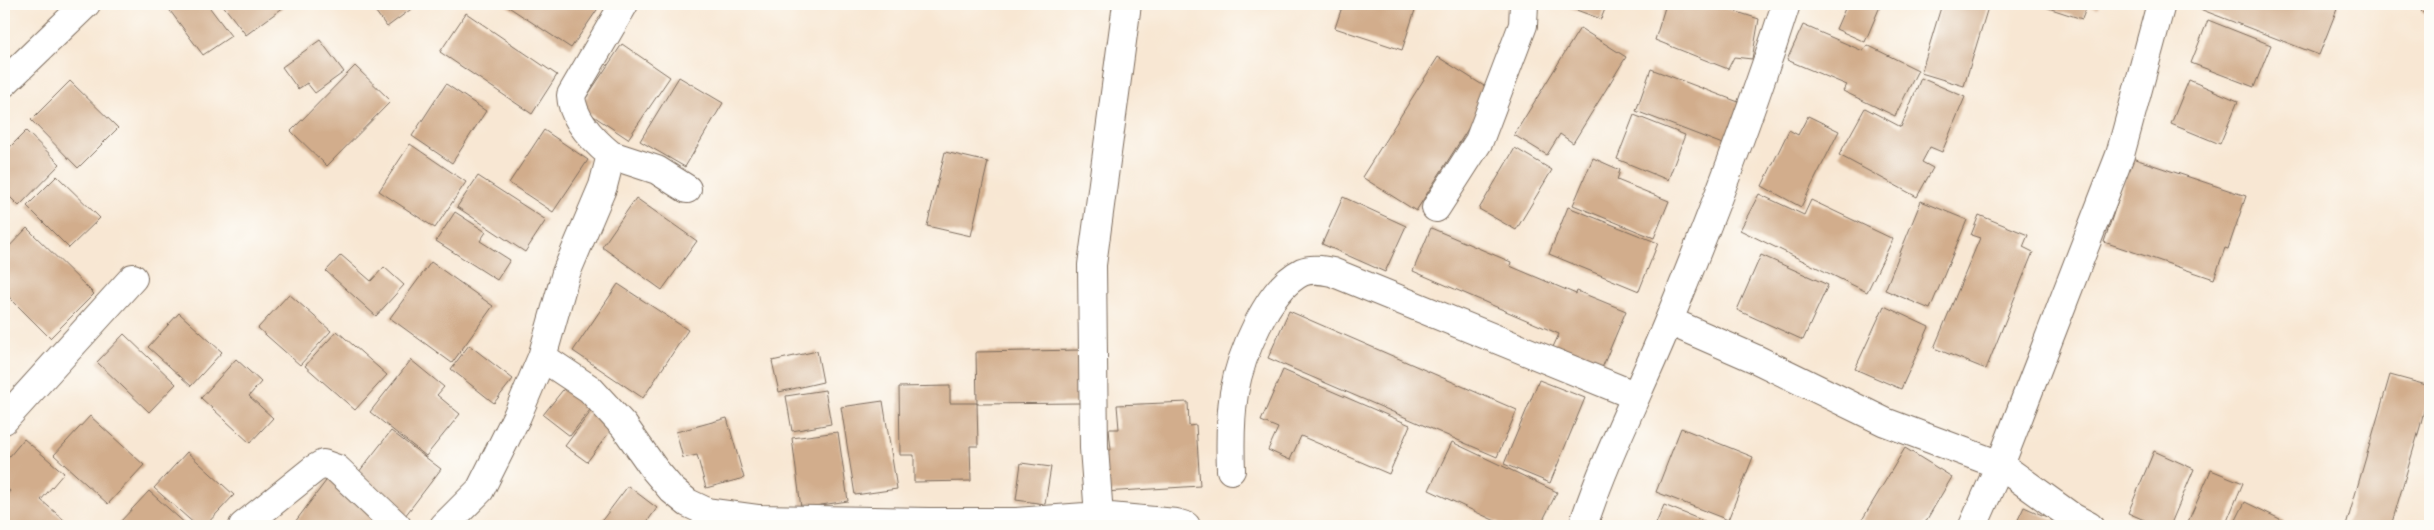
<svg xmlns="http://www.w3.org/2000/svg" width="2434" height="530" viewBox="0 0 2434 530" font-family="Sriracha,sans-serif">
<rect width="100%" height="100%" fill="#fdfcf7"/>
<filter id="ink" filterUnits="userSpaceOnUse"><feTurbulence type="fractalNoise" baseFrequency=".02" numOctaves="2"/><feDisplacementMap in="SourceGraphic" scale="10" xChannelSelector="R" yChannelSelector="G"/><feConvolveMatrix kernelMatrix="1 2 1 2 8 2 1 2 1" color-interpolation-filters="sRGB"/></filter>
<filter id="wash" filterUnits="userSpaceOnUse"><feTurbulence type="fractalNoise" baseFrequency=".0096" numOctaves="4" result="noise"/><feDisplacementMap in="SourceGraphic" scale="20" xChannelSelector="R" yChannelSelector="G"/><feGaussianBlur stdDeviation="1.12" result="paint"/><feColorMatrix in="noise" values="0 0 0 0 0 0 0 0 0 0 0 0 0 0 0 0 0 1.4 0 .05"/><feComposite in="paint" operator="in"/></filter>
<g filter="url(#wash)">
<rect width="100%" height="100%" fill="#f8e7d3"/>
<g id="blocks">
<!-- building -->
<path fill="#d2ad8c" d="M 165,4 L 207,4 L 231,36 L 203,55 Z
M 222,4 L 288,4 L 246,35 Z
M 370,4 L 418,4 L 387,27 Z
M 504,4 L 601,4 L 571,48 Z
M 1343,4 L 1417,4 L 1402,50 L 1335,28 Z
M 1560,4 L 1607,4 L 1601,19 Z
M 1666,4 L 1712,4 L 1759,19 L 1752,59 L 1734,57 L 1728,69 L 1655,40 Z
M 1847,4 L 1881,4 L 1865,42 L 1836,29 Z
M 1942,4 L 1989,4 L 1964,86 L 1921,73 Z
M 2036,4 L 2099,4 L 2098,9 L 2087,6 L 2082,19 Z
M 2187,4 L 2339,4 L 2319,55 Z
M 2429,4 L 2430,4 L 2430,20 L 2421,11 Z
M 466,13 L 557,75 L 532,114 L 440,52 Z
M 2208,20 L 2271,45 L 2254,87 L 2191,63 Z
M 1803,25 L 1863,51 L 1867,45 L 1918,70 L 1895,116 L 1843,91 L 1847,85 L 1787,60 Z
M 1580,28 L 1626,57 L 1573,143 L 1560,134 L 1547,155 L 1514,135 Z
M 320,40 L 344,72 L 315,93 L 307,83 L 298,89 L 282,67 Z
M 622,44 L 670,77 L 628,139 L 580,107 Z
M 1438,57 L 1492,91 L 1416,211 L 1362,177 Z
M 355,66 L 391,101 L 327,166 L 291,131 Z
M 1651,69 L 1749,106 L 1733,148 L 1636,111 Z
M 679,77 L 723,103 L 685,167 L 640,141 Z
M 1921,78 L 1965,97 L 1942,152 L 1930,147 L 1922,162 L 1933,168 L 1917,197 L 1839,155 L 1865,108 L 1901,127 Z
M 2189,80 L 2238,101 L 2220,144 L 2171,124 Z
M 70,81 L 118,128 L 78,168 L 31,120 Z
M 446,84 L 486,111 L 452,163 L 412,136 Z
M 1634,115 L 1685,135 L 1668,180 L 1617,159 Z
M 1808,116 L 1839,131 L 1801,207 L 1762,186 L 1789,130 L 1798,135 Z
M 544,130 L 588,160 L 553,212 L 509,183 Z
M 26,131 L 60,164 L 19,206 L 4,191 L 4,153 Z
M 410,144 L 466,182 L 435,228 L 379,191 Z
M 1515,148 L 1552,170 L 1516,230 L 1479,209 Z
M 945,152 L 988,162 L 971,236 L 927,226 Z
M 1593,158 L 1620,170 L 1617,180 L 1669,201 L 1654,238 L 1573,205 Z
M 2132,158 L 2246,196 L 2228,249 L 2225,248 L 2214,279 L 2104,242 Z
M 57,176 L 100,218 L 69,248 L 27,206 Z
M 478,176 L 546,220 L 525,252 L 457,207 Z
M 1759,194 L 1804,215 L 1811,200 L 1893,239 L 1867,292 L 1740,230 Z
M 1343,197 L 1406,226 L 1385,272 L 1322,244 Z
M 636,198 L 697,241 L 662,290 L 602,247 Z
M 1921,201 L 1967,220 L 1930,309 L 1885,290 Z
M 1568,207 L 1658,243 L 1639,291 L 1549,254 Z
M 455,212 L 486,232 L 480,241 L 510,260 L 497,280 L 436,241 Z
M 1979,215 L 2028,235 L 2023,247 L 2033,252 L 1986,369 L 1934,348 L 1980,238 L 1971,235 Z
M 27,228 L 94,294 L 50,338 L 4,292 L 4,252 Z
M 1431,228 L 1511,262 L 1510,266 L 1576,294 L 1577,291 L 1626,311 L 1602,368 L 1553,347 L 1559,334 L 1413,271 Z
M 341,255 L 371,281 L 384,267 L 404,285 L 376,316 L 326,271 Z
M 1761,255 L 1828,285 L 1803,340 L 1737,310 Z
M 431,262 L 493,306 L 452,363 L 390,318 Z
M 618,284 L 688,330 L 643,398 L 573,351 Z
M 289,294 L 331,331 L 300,365 L 258,328 Z
M 1884,306 L 1929,327 L 1901,389 L 1855,369 Z
M 1289,311 L 1517,410 L 1497,457 L 1268,358 Z
M 179,313 L 222,352 L 191,386 L 148,347 Z
M 337,331 L 387,375 L 355,410 L 305,366 Z
M 124,334 L 176,384 L 149,412 L 97,362 Z
M 469,345 L 513,379 L 494,403 L 451,369 Z
M 1079,350 L 1081,403 L 977,404 L 976,352 Z
M 817,351 L 823,382 L 779,392 L 772,361 Z
M 236,359 L 261,382 L 249,396 L 273,418 L 250,443 L 201,398 Z
M 411,360 L 444,387 L 437,395 L 460,414 L 426,456 L 370,412 Z
M 1283,370 L 1410,425 L 1389,474 L 1301,436 L 1290,460 L 1268,450 L 1278,428 L 1261,421 Z
M 2390,375 L 2430,386 L 2420,427 L 2391,526 L 2346,526 Z
M 1539,380 L 1585,398 L 1550,483 L 1504,464 Z
M 566,386 L 593,406 L 570,436 L 543,415 Z
M 950,386 L 950,403 L 977,403 L 978,446 L 970,446 L 971,481 L 914,482 L 914,455 L 900,455 L 899,387 Z
M 825,390 L 831,424 L 792,431 L 786,396 Z
M 883,401 L 897,489 L 855,495 L 841,407 Z
M 1188,402 L 1189,426 L 1196,425 L 1200,486 L 1104,492 L 1102,451 L 1111,450 L 1109,429 L 1119,429 L 1117,405 Z
M 592,410 L 614,426 L 587,462 L 565,446 Z
M 90,416 L 144,465 L 108,504 L 54,455 Z
M 727,418 L 744,478 L 706,488 L 697,455 L 683,458 L 676,432 Z
M 1681,428 L 1753,457 L 1728,520 L 1656,492 Z
M 391,431 L 441,469 L 405,516 L 355,477 Z
M 838,432 L 848,501 L 801,508 L 792,438 Z
M 24,439 L 64,473 L 41,500 L 71,526 L 4,526 L 4,498 L 10,491 L 4,485 L 4,463 Z
M 1452,442 L 1557,492 L 1540,526 L 1506,526 L 1429,490 Z
M 1905,448 L 1952,477 L 1923,526 L 1873,526 L 1862,520 Z
M 2154,451 L 2194,469 L 2170,526 L 2158,526 L 2128,513 Z
M 187,452 L 234,495 L 205,526 L 197,526 L 154,488 Z
M 1021,463 L 1051,467 L 1045,504 L 1016,500 Z
M 2211,470 L 2243,483 L 2225,526 L 2193,526 L 2187,524 Z
M 329,477 L 383,526 L 292,526 Z
M 628,486 L 657,508 L 644,526 L 605,526 L 600,523 Z
M 149,491 L 188,526 L 123,526 L 119,523 Z
M 2245,502 L 2284,521 L 2282,526 L 2233,526 Z
M 1664,505 L 1716,526 L 1655,526 Z
M 2024,507 L 2067,526 L 2015,526 Z"/>
</g>
</g>
<g filter="url(#ink)">
<use href="#blocks" fill-opacity="0" stroke="#7d6c5d" stroke-width="1"/>
<g fill="none" stroke-linecap="round" stroke-linejoin="round">
<defs>
<path id="minor" d="M 4,83 L 86,4
M 611,155 L 657,170 L 687,189
M 1436,208 L 1479,141 L 1523,25 L 1524,4
M 1669,321 L 1756,359 L 1885,422 L 2000,465 L 2072,517 L 2089,526
M 542,357 L 590,389 L 624,426 L 655,470 L 672,490 L 688,503 L 707,512 L 759,519 L 929,522 L 1016,522 L 1099,516 L 1176,523 L 1186,526
M 4,420 L 133,278
M 1231,470 C 1230,444 1230,419 1234,393 C 1240,357 1267,289 1302,272 C 1312,268 1322,270 1332,272 L 1636,396
M 1099,516 L 1094,448 L 1092,265 L 1127,4
M 243,526 L 314,469 L 323,464 L 337,469 L 397,526
M 444,526 L 480,490 L 517,416 L 542,357 L 566,273 L 603,186 L 611,155 C 594,141 572,119 571,95 L 624,4
M 1583,526 C 1606,455 1641,389 1669,320 C 1712,216 1752,111 1786,4
M 1973,526 L 2000,465 L 2120,155 L 2161,4"/>
</defs>
<!-- minor casing -->
<use href="#minor" stroke="#7d6c5d" stroke-width="30"/>
<!-- minor -->
<use href="#minor" stroke="#fff" stroke-width="28"/>
</g>
</g>
<!-- margin -->
<rect width="2434" height="530" fill="none" stroke="#fdfcf7" stroke-width="20"/>
</svg>
